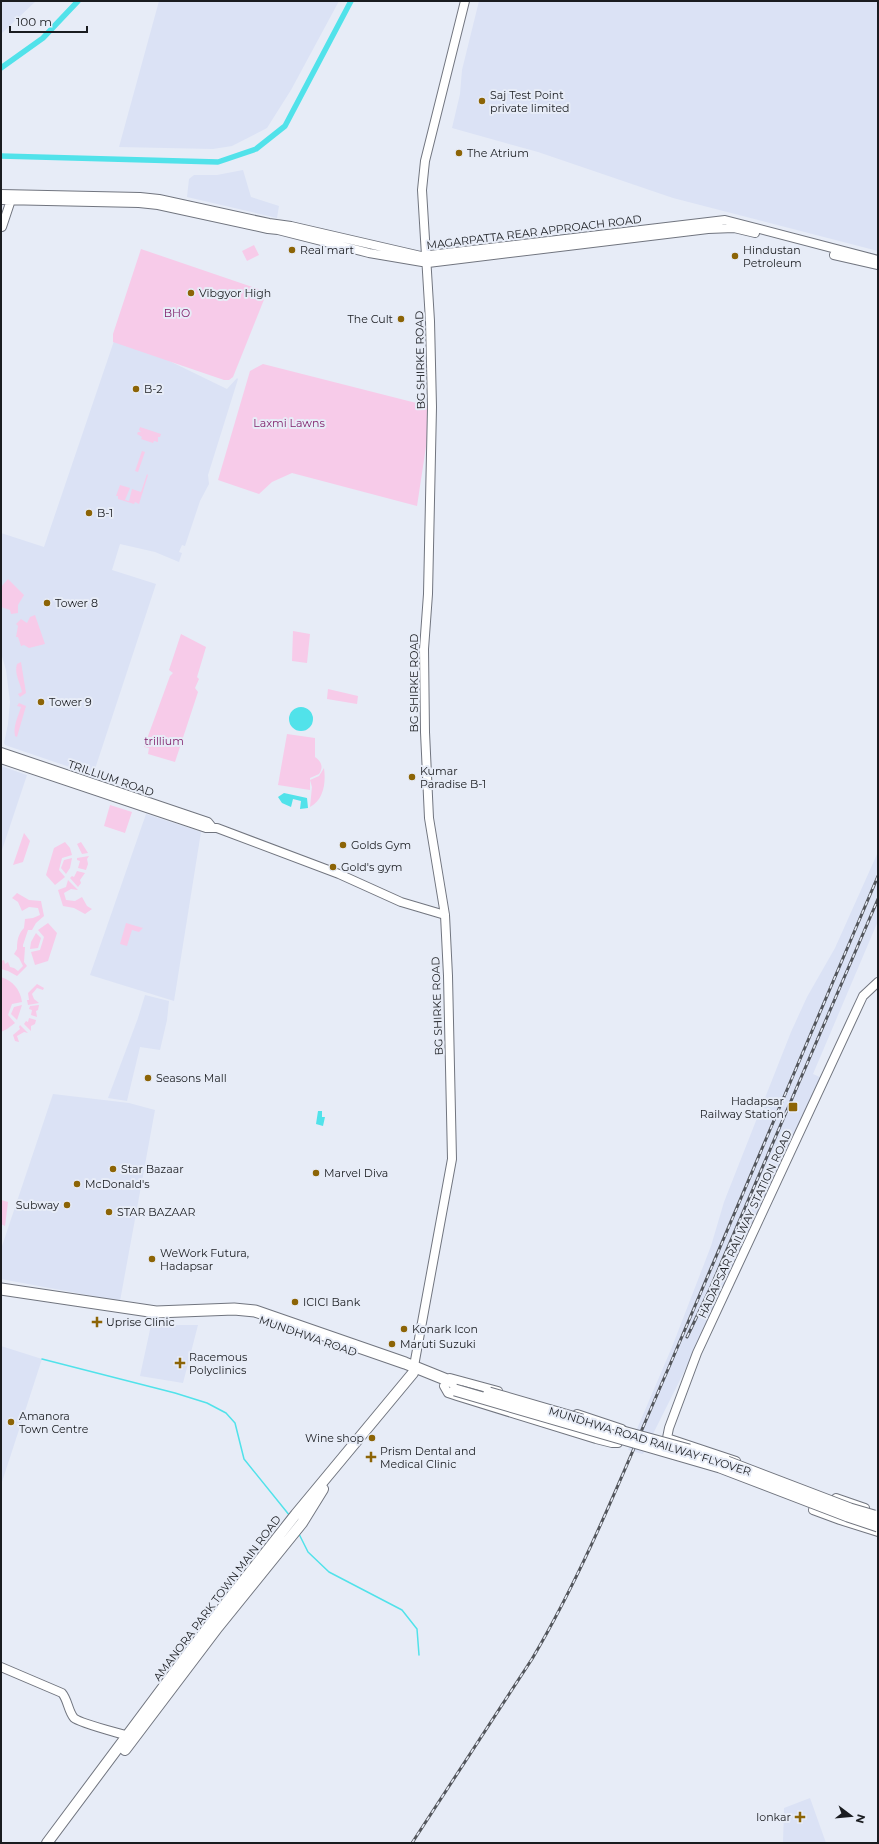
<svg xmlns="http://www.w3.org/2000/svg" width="879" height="1844" viewBox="0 0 879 1844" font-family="Montserrat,sans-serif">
<rect width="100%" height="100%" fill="#e7ecf7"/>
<!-- built -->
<path fill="#dbe2f5" d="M 1,1 L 36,1 L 1,34 Z
M 159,1 L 339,1 L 291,90 L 267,128 L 232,146 L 213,149 L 119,147 Z
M 479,1 L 878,1 L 878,251 L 673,198 L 538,152 L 452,128 L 460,94 L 462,70 Z
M 243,170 L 251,197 L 279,206 L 277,218 L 187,197 L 189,179 L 194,175 L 217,175 Z
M 118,336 L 227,389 L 237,378 L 238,379 L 208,475 L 209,484 L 200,501 L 185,546 L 182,545 L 179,552 L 182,553 L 179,562 L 155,552 L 120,544 L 112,570 L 156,584 L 93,775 L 5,745 L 4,743 L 8,724 L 10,702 L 6,670 L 1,653 L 1,533 L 44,547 L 115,338 Z
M 1,766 L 27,775 L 1,853 Z
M 146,814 L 201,832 L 174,1001 L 90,975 Z
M 878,852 L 878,921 L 813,1074 L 822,1078 L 787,1148 L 693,1354 L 643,1454 L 628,1450 L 672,1347 L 711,1246 L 724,1202 L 791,1032 L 807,997 L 835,948 Z
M 145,995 L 169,1001 L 167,1020 L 160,1050 L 140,1047 L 127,1101 L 108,1098 L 138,1018 Z
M 53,1094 L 129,1103 L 155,1110 L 120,1301 L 1,1279 L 1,1249 Z
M 151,1325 L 198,1325 L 183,1383 L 140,1376 Z
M 1,1346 L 42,1359 L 1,1485 Z
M 810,1798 L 826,1843 L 783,1843 L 784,1808 Z"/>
<!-- green -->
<path fill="#f7cbe9" d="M 254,245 L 259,255 L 247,261 L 242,251 Z
M 141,249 L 267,292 L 233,377 L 229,380 L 224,380 L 113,342 L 113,334 Z
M 263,364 L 432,407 L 417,506 L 292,473 L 272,482 L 259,494 L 218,480 L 250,371 Z
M 140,427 L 161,434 L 160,437 L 158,437 L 158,442 L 154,441 L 153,443 L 141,439 L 142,437 L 137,434 L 138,432 L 141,432 L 139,430 Z
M 142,451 L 145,452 L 138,472 L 135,471 Z
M 147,474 L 148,475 L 139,504 L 135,502 L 134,504 L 118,499 L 118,496 L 116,496 L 120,485 L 130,488 L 125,500 L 129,501 L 132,489 L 141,492 Z
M 8,579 L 24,595 L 18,605 L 18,613 L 11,614 L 10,610 L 1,607 L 2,604 L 1,603 L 1,587 Z
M 35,615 L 45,644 L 29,648 L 24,645 L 21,646 L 18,637 L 16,637 L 18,626 L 16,624 L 21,619 L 27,623 L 30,617 Z
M 293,631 L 310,634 L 307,663 L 292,661 Z
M 181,634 L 206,647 L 197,677 L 199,679 L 195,688 L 198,692 L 175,762 L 148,754 L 149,748 L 144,747 L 170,676 L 173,673 L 169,670 Z
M 21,662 L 26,693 L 20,697 L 18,694 L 22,692 C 20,682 14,674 17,664 Z
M 328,689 L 358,696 L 357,704 L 327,699 Z
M 19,703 L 26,706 L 17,737 L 15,736 C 13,726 18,717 21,707 L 17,706 Z
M 287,734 L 315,738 L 315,757 C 321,761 324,767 319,774 L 310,778 L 310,790 L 278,785 Z
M 324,768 C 326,782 324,800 310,807 L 312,787 L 310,780 L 319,776 Z
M 110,805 L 132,812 L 125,833 L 104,826 Z
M 24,833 L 30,841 L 23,862 L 13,865 Z
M 65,842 L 70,848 L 72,855 L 62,858 L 59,870 L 65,877 L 55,885 L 46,875 L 54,848 Z
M 81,842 L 88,853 L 82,854 L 77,844 Z
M 89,856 L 87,859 L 88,864 L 86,870 L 78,868 L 80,861 L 77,860 L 77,858 Z
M 72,858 L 70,868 L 66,874 L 61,868 L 64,860 Z
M 77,871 L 85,873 L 80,880 L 81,883 L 78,887 L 70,878 L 72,876 L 74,877 Z
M 68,880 L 78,890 L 71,889 L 64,893 L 66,900 L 75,901 L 82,897 L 87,906 L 92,909 L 85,914 L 74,908 L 63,906 L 58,890 L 66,887 Z
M 17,893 L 29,900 L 41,901 L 44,916 L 36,923 L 32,930 L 28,930 L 23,945 L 23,947 L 25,947 L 24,962 L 27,966 L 17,976 L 8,971 L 1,969 L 1,961 L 4,960 L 5,964 L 8,962 L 10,967 L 14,968 L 18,971 L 23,966 L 19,958 L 14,954 L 17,949 C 17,941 18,934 24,928 L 25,919 L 33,918 L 40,915 L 38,908 L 29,907 L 22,911 L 18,902 L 12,898 Z
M 48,923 L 57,933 L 48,961 L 35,965 L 31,952 L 40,950 L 44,937 L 38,930 Z
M 126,923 L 143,928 L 139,932 L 132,930 L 127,946 L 120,944 Z
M 36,933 L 41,938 L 38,948 L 30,949 L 31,942 Z
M 1,977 C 13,981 20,989 22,1002 L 12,1004 L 8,1015 L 15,1023 L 7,1029 L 1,1032 Z
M 37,984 L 44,988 L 43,990 L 37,988 L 32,994 L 34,999 L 39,1003 L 28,1005 L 27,1000 L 29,1000 L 28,993 Z
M 22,1005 L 17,1020 L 11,1014 L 14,1007 Z
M 39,1005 L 38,1010 L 36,1011 L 37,1017 L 31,1015 L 32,1010 L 29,1009 L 30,1006 Z
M 29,1018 L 36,1020 L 35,1024 L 31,1026 L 31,1031 L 24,1024 L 26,1021 L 28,1022 Z
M 20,1025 L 28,1033 L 24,1032 L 17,1036 L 19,1042 L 15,1041 L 13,1035 L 20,1029 L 19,1027 Z
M 1,1200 L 8,1202 L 5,1226 L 1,1224 Z"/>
<!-- water -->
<path fill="#51e2ea" d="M289 719a12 12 0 1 1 24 0a12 12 0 1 1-24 0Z
M 284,793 L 307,798 L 308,808 L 300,809 L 301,801 L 293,799 L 291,807 L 282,803 L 278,797 Z
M 318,1111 L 322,1111 L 322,1117 L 325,1117 L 323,1126 L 316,1124 Z"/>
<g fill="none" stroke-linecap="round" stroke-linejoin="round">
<!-- stream -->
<path stroke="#51e2ea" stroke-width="1.5" d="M 42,1359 L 175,1393 L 207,1403 L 226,1413 L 235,1423 L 244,1459 L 290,1516
M 299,1534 L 308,1552 L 329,1572 L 402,1610 L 417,1629 L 419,1655"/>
<!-- canal -->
<path stroke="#51e2ea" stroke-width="5.5" d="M 1,68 L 43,38 L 78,1
M 1,156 L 218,162 L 256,149 L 285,126 L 351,1"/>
<defs>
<path id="minor" d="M 1,194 L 140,197 L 159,199 L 269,223 L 291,226 L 421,256 L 725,220 L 878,260
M 1,200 L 139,203 L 158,205 L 268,229 L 278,230 L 369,253 L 428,263 L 708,229 L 734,228 L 755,233
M 2,227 L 12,197
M 834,255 L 878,265
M 1,752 L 208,822 L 212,827
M 1,759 L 206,828 L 217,828 L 339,874 L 401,902 L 445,915
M 414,1366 L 452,1159 L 448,976 L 445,915 L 429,818 L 425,732 L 424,649 L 428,594 L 432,407 L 430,321 L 422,190 L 425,161 L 465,1
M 450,1378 L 498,1391
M 444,1386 L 448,1393 L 457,1396 L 596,1439 L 612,1443 L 618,1443 L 622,1429 L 577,1414
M 736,1461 L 667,1438 L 669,1428 L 697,1353 L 863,996 L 878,982
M 836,1498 L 865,1508
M 818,1499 L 813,1510 L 840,1520 L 878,1532
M 1,1667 L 62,1693 C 68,1700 68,1711 74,1718 C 79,1723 119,1733 128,1736"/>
<path id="major" d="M 125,1750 L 218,1627 L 302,1523 L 323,1489
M 47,1843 L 229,1599 L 296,1514 L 413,1373"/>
<path id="highway" d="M 1,1289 L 156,1312 L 234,1309 L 255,1311 L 405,1363 L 457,1384"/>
</defs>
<!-- minor casing -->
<use href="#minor" stroke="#71757f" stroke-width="10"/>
<!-- major casing -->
<use href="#major" stroke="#71757f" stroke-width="12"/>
<!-- highway casing -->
<use href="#highway" stroke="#71757f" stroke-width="13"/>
<!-- minor -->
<use href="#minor" stroke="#fff" stroke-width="8"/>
<!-- major -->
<use href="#major" stroke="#fff" stroke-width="10"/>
<!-- highway -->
<use href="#highway" stroke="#fff" stroke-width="11"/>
<defs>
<path id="rail" d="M 687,1337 L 710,1289 L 878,899
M 412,1843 L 532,1659 C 587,1566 626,1465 669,1367 C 739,1204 808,1040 878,876"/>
</defs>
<!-- rail casing -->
<use href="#rail" stroke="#53565c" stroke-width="3"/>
<!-- rail -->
<use href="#rail" stroke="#e7ecf7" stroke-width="1.5" stroke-dasharray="4.5" stroke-linecap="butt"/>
<defs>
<path id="highway-bridge" d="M 455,1390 L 720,1467 L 848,1516 L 878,1526
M 489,1393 L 582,1420
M 623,1432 L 689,1450
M 727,1462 L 850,1509 L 874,1516"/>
</defs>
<!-- highway-bridge casing -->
<use href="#highway-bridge" stroke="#71757f" stroke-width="13" stroke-linecap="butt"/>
<!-- highway-bridge -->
<use href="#highway-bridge" stroke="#fff" stroke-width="11"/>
</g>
<!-- markers -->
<g fill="#8c6406" stroke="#e7ecf7" stroke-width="1.5">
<circle cx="482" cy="101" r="4"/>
<circle cx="459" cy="153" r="4"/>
<circle cx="292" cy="250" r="4"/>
<circle cx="735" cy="256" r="4"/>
<circle cx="191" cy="293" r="4"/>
<circle cx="401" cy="319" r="4"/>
<circle cx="136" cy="389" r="4"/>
<circle cx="89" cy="513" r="4"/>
<circle cx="47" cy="603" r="4"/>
<circle cx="41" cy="702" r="4"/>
<circle cx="412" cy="777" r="4"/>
<circle cx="343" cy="845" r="4"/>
<circle cx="333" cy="867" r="4"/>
<circle cx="148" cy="1078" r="4"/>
<rect x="788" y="1102" width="10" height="10" rx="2"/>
<circle cx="113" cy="1169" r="4"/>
<circle cx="316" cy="1173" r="4"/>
<circle cx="77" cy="1184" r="4"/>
<circle cx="67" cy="1205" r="4"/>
<circle cx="109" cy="1212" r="4"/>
<circle cx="152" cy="1259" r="4"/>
<circle cx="295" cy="1302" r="4"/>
<path d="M95 1316h4v4h4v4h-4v4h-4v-4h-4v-4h4z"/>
<circle cx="404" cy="1329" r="4"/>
<circle cx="392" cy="1344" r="4"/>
<path d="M178 1357h4v4h4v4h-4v4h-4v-4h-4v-4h4z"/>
<circle cx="11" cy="1422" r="4"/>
<circle cx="372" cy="1438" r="4"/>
<path d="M369 1451h4v4h4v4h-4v4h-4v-4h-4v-4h4z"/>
<path d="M798 1811h4v4h4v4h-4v4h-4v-4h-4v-4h4z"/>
</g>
<g text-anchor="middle" stroke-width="4" stroke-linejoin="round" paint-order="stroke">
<!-- poi labels -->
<g font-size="11" fill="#1a1c20" stroke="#e7ecf7" text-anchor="start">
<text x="490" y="99">Saj Test Point<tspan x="490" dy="13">private limited</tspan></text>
<text x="467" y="157">The Atrium</text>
<text x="300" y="254">Real mart</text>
<text x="743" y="254">Hindustan<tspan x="743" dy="13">Petroleum</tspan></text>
<text x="199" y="297">Vibgyor High</text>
<text x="393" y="323" text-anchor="end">The Cult</text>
<text x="144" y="393">B-2</text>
<text x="97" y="517">B-1</text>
<text x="55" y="607">Tower 8</text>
<text x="49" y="706">Tower 9</text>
<text x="420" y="775">Kumar<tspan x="420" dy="13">Paradise B-1</tspan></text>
<text x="351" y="849">Golds Gym</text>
<text x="341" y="871">Gold's gym</text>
<text x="156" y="1082">Seasons Mall</text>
<text x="784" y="1105" text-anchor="end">Hadapsar<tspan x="784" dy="13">Railway Station</tspan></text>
<text x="121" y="1173">Star Bazaar</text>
<text x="324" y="1177">Marvel Diva</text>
<text x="85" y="1188">McDonald's</text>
<text x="59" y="1209" text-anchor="end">Subway</text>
<text x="117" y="1216">STAR BAZAAR</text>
<text x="160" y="1257">WeWork Futura,<tspan x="160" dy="13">Hadapsar</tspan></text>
<text x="303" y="1306">ICICI Bank</text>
<text x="106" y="1326">Uprise Clinic</text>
<text x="412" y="1333">Konark Icon</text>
<text x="400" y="1348">Maruti Suzuki</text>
<text x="189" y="1361">Racemous<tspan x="189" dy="13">Polyclinics</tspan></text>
<text x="19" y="1420">Amanora<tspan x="19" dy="13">Town Centre</tspan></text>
<text x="364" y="1442" text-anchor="end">Wine shop</text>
<text x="380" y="1455">Prism Dental and<tspan x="380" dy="13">Medical Clinic</tspan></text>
<text x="791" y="1821" text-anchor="end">lonkar</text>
</g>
<!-- street labels -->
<g font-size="11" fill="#1a1c20" stroke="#e7ecf7">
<text transform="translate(534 232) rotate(-7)" y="4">MAGARPATTA REAR APPROACH ROAD</text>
<text transform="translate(420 360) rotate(-91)" y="4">BG SHIRKE ROAD</text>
<text transform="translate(414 683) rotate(-90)" y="4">BG SHIRKE ROAD</text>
<text transform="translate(111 778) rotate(19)" y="4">TRILLIUM ROAD</text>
<text transform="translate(437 1006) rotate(-92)" y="4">BG SHIRKE ROAD</text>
<text transform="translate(745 1224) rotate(-65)" y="4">HADAPSAR RAILWAY STATION ROAD</text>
<text transform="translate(308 1336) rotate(19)" y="4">MUNDHWA ROAD</text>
<text transform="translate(650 1441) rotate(17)" y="4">MUNDHWA ROAD RAILWAY FLYOVER</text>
<text transform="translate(217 1598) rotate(-53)" y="4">AMANORA PARK TOWN MAIN ROAD</text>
</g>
<!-- park labels -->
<g font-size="11" fill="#82256e" stroke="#e7ecf7">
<text x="177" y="317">BHO</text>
<text x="289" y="427">Laxmi Lawns</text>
<text x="164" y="745">trillium</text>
</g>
</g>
<!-- border -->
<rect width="879" height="1844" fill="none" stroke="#1a1c20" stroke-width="4"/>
<!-- north arrow -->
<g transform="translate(851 1816) rotate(106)" stroke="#e7ecf7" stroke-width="3" paint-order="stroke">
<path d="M0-3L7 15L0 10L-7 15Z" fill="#1a1c20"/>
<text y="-6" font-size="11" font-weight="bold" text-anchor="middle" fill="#1a1c20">N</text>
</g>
<!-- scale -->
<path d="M10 26v6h77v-6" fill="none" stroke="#1a1c20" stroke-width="2"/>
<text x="16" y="26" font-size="12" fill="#1a1c20" stroke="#e7ecf7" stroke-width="3" paint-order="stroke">100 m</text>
</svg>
